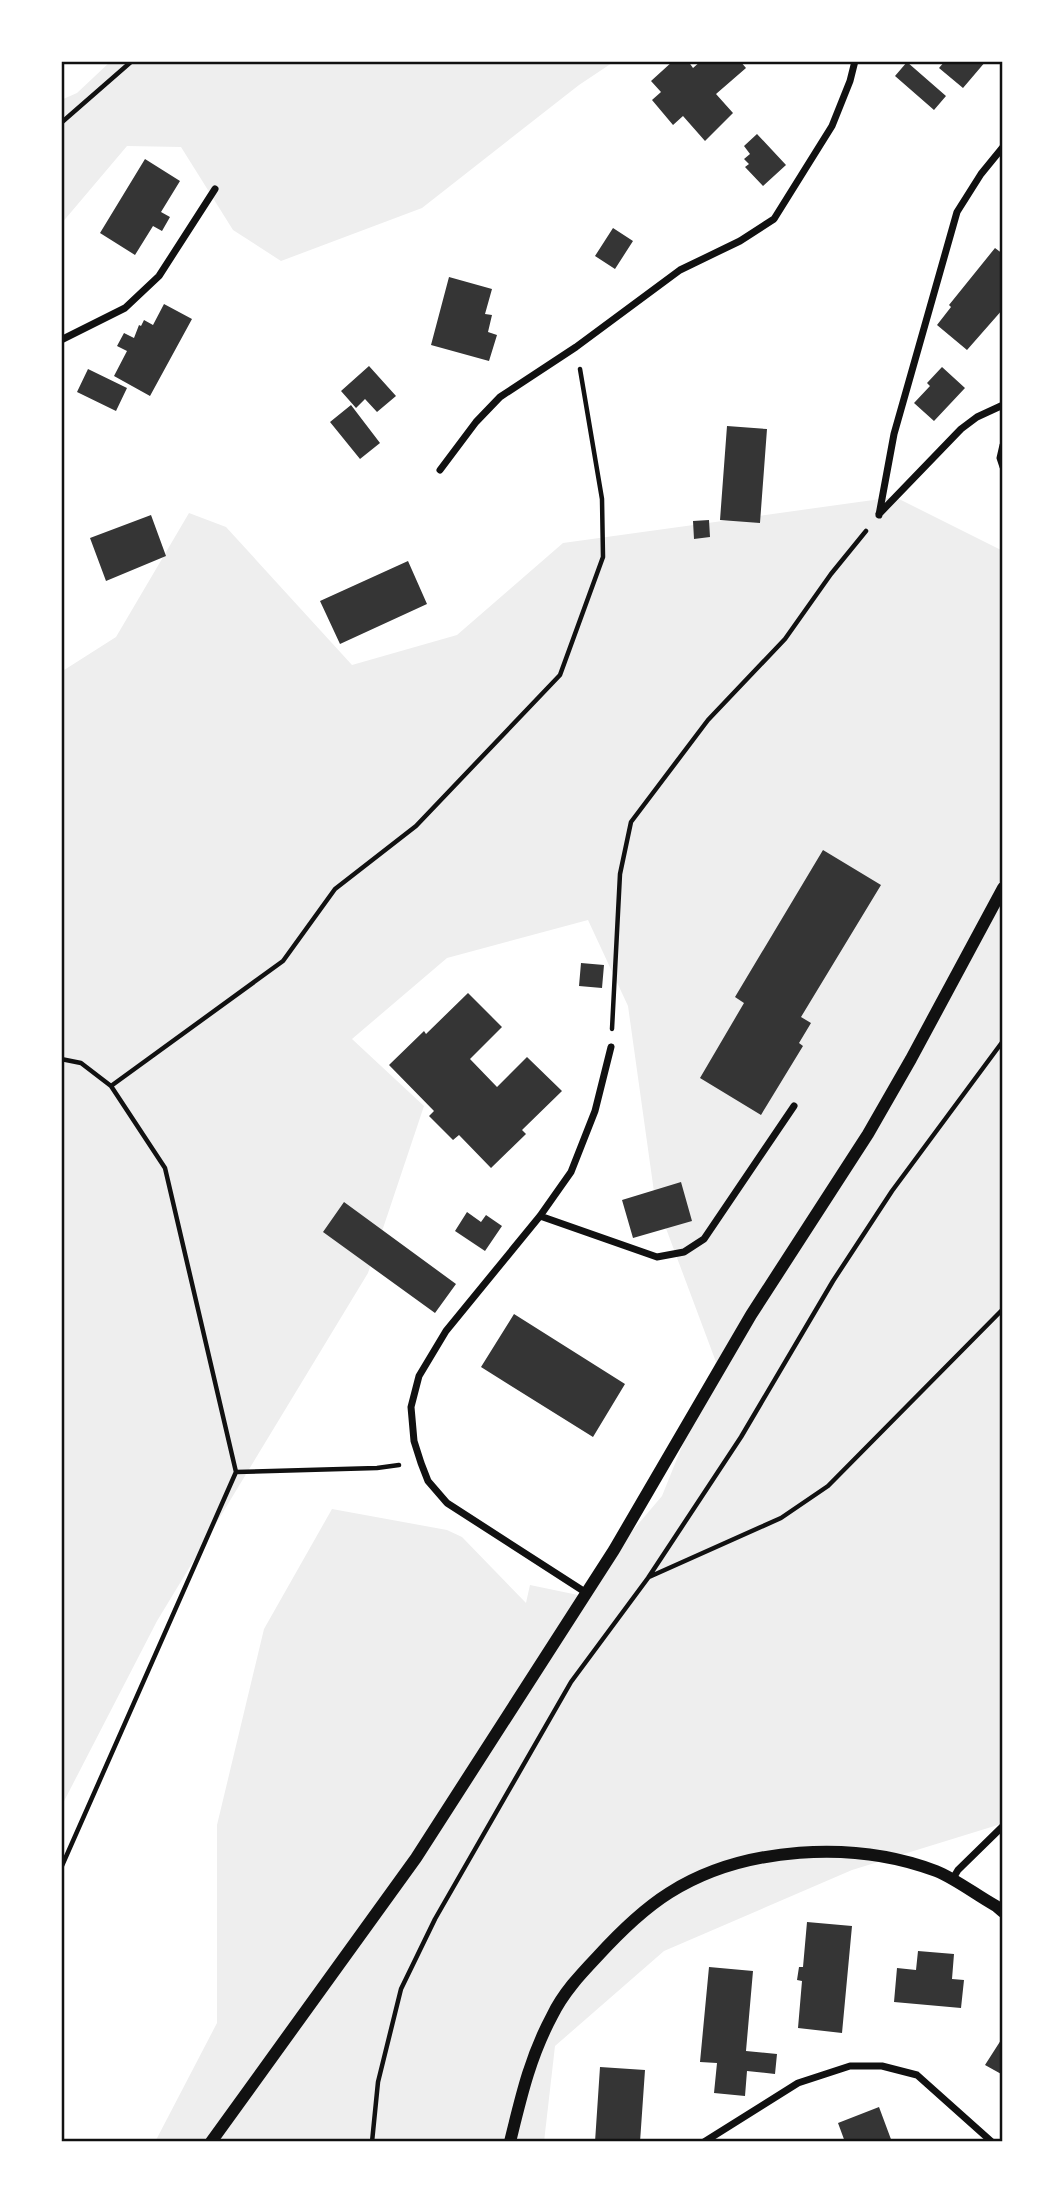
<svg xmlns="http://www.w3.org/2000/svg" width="1064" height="2203" viewBox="0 0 1064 2203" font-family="Jost,sans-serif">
<rect width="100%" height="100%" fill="#fff"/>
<!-- green -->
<path fill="#eee" d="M 111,61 L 615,61 L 579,85 L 422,208 L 281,261 L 233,230 L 181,147 L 127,146 L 61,224 L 61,100 L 77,93 Z
M 895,497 L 1003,551 L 1003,1820 L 1001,1824 L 852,1870 L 664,1951 L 555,2046 L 544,2142 L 155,2142 L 217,2023 L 217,1825 L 264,1629 L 332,1509 L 447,1530 L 462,1537 L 526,1603 L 530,1585 L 578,1595 L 662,1496 L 716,1362 L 655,1199 L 628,1006 L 588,920 L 447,958 L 352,1039 L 424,1106 L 368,1273 L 157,1621 L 61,1807 L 61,672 L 116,637 L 189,513 L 226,527 L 352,665 L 457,635 L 563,543 Z"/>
<!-- building -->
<path fill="#353535" d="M 673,61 L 688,61 L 693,68 L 701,61 L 740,61 L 746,68 L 716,94 L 733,113 L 705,141 L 683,116 L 673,125 L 652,100 L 661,92 L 651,81 Z
M 945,61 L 986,61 L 963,88 L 939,68 Z
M 907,62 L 946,96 L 934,110 L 895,76 Z
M 757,134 L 786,165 L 763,186 L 745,167 L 749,164 L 744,159 L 750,154 L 744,146 Z
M 145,159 L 180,181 L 161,212 L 170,217 L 162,231 L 153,226 L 135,255 L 100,233 Z
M 613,228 L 633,241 L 615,269 L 595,256 Z
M 995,248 L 1003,254 L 1003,309 L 967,350 L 937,325 L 951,307 L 949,305 Z
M 449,277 L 492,289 L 485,314 L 492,315 L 488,332 L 497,335 L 489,361 L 431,345 Z
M 164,304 L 192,319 L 150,396 L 114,376 L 127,351 L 117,346 L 124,333 L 134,338 L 139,325 L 141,326 L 144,320 L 153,325 Z
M 369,366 L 396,396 L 377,412 L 365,399 L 356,408 L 341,391 Z
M 942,367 L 965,388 L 934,421 L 914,403 L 930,386 L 927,383 Z
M 88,369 L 127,388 L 116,411 L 77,392 Z
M 351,405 L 380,443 L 360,459 L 330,422 Z
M 727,426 L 767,429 L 760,523 L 720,520 Z
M 151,515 L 166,556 L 106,581 L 90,538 Z
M 709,520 L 710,537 L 694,539 L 693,521 Z
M 408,561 L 427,604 L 340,644 L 320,601 Z
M 823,850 L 881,885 L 801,1017 L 811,1023 L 799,1043 L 803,1046 L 761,1115 L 700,1078 L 744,1003 L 735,997 Z
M 581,963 L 604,965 L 602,988 L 579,986 Z
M 468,993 L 502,1027 L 470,1059 L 497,1087 L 527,1057 L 562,1091 L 522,1130 L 526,1134 L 491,1168 L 459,1135 L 453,1140 L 429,1116 L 434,1111 L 389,1065 L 424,1031 L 426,1034 Z
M 681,1182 L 692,1221 L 633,1238 L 622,1200 Z
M 344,1202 L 456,1284 L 435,1313 L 323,1232 Z
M 467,1212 L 481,1222 L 486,1215 L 502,1226 L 485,1251 L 455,1231 Z
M 514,1314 L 625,1384 L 593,1437 L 481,1367 Z
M 807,1922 L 852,1926 L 842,2033 L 798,2028 L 802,1981 L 797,1980 L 799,1967 L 803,1967 Z
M 918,1951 L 954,1954 L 952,1979 L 964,1980 L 961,2008 L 894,2002 L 897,1968 L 916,1970 Z
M 709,1967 L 753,1971 L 746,2051 L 777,2054 L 775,2074 L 747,2071 L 745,2096 L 714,2093 L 717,2063 L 700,2062 Z
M 1001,2040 L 1003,2041 L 1003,2075 L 985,2065 Z
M 600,2067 L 645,2070 L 640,2142 L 595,2142 Z
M 879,2107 L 892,2142 L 845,2142 L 838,2123 Z"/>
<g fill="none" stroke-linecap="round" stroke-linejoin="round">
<!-- path -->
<path stroke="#111" stroke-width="4.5" d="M 61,123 L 132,61
M 612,1029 L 620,874 L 631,822 L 708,720 L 785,639 L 831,574 L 866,531
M 61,1059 L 81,1063 L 111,1086 L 165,1168 L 236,1472 L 61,1868
M 111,1086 L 283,961 L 335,889 L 416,826 L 560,675 L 603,557 L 602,499 L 580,369
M 236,1472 L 377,1468 L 399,1465
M 649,1577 L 781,1518 L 828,1486 L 1003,1309
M 372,2142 L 378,2082 L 401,1989 L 435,1919 L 571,1682 L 648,1578 L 741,1437 L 833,1281 L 892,1191 L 1003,1041"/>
<!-- minor -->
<path stroke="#111" stroke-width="7" d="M 61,340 L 125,308 L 159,276 L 215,189
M 1003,445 L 1000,458 L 1003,467
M 440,470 L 476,422 L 500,397 L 576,347 L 680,270 L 740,241 L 774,219 L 832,126 L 850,81 L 855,61
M 879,514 L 961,429 L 977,417 L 1003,405
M 879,515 L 894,434 L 957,212 L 981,174 L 1003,147
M 540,1216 L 657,1257 L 684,1252 L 704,1239 L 794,1106
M 585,1592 L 447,1503 L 428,1481 L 421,1463 L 414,1441 L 411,1407 L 419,1376 L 446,1331 L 540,1216 L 571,1172 L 595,1111 L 611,1047
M 952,1880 L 958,1870 L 1003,1826
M 704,2142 L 798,2083 L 850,2066 L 882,2066 L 917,2075 L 992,2142"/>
<!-- tertiary -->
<path stroke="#111" stroke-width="12" d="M 211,2142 L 416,1858 L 614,1550 L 751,1315 L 868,1134 L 911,1059 L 1003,888
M 510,2142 C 521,2097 530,2057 552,2016 C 563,1993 580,1975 597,1957 C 618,1934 642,1910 669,1893 C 743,1846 854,1840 936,1871 C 956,1879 976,1895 996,1906 L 1003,1912"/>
</g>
<!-- border -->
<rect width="1064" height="2203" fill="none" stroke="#ffffff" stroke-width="126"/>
<rect x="63" y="63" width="938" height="2077" fill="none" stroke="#111" stroke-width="2.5"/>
</svg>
